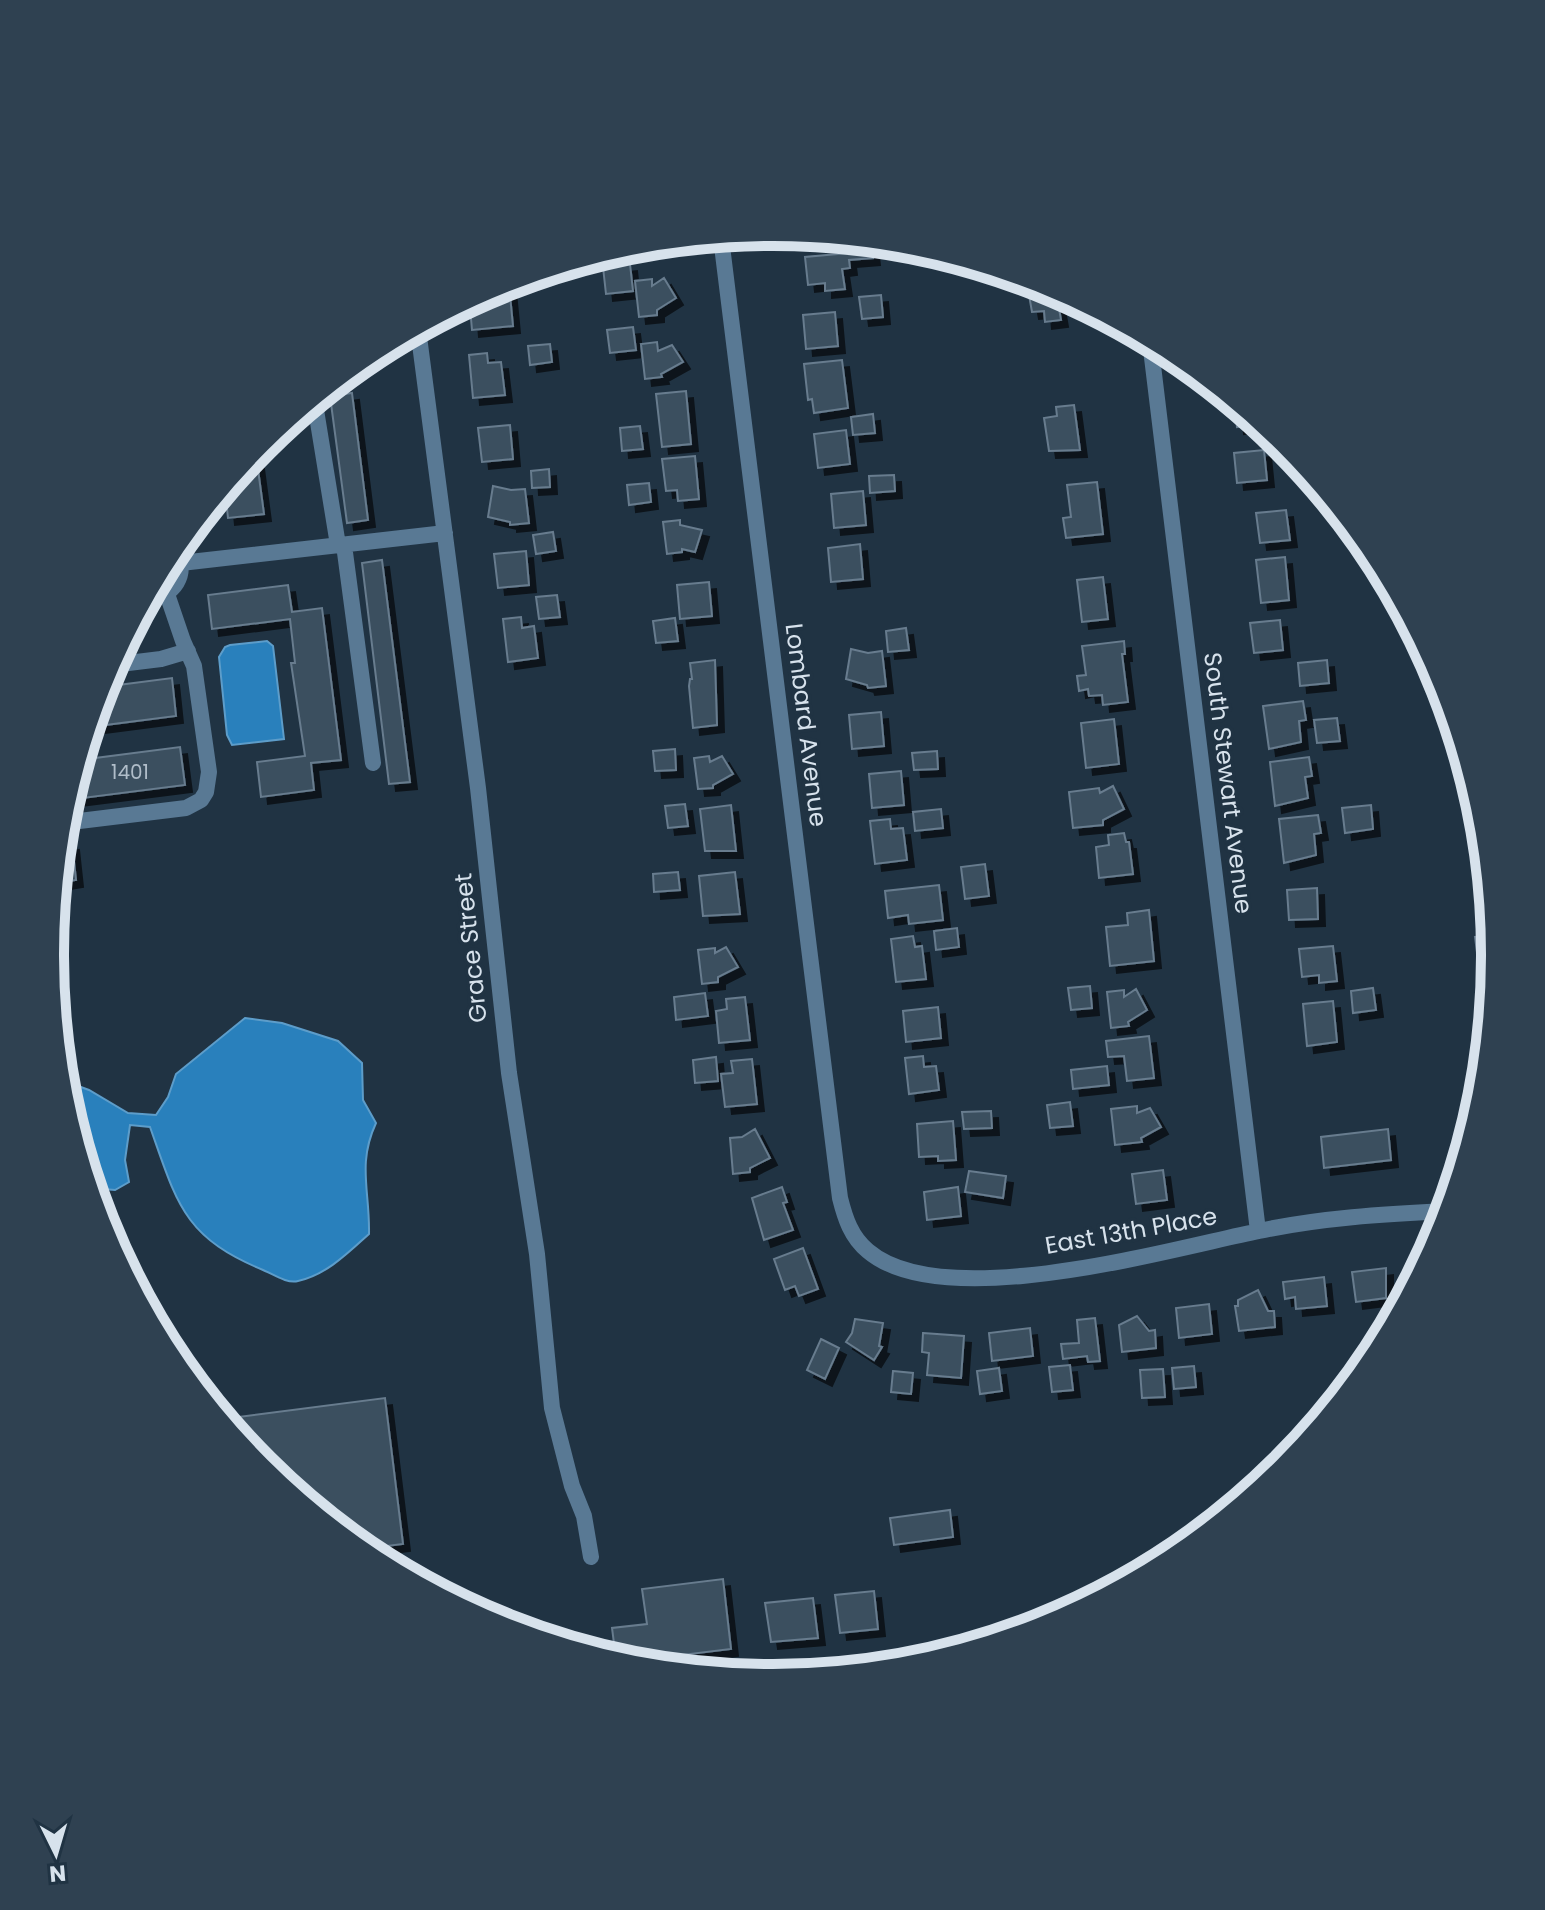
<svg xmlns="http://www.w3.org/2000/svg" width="1545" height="1910" viewBox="0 0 1545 1910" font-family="Poppins,sans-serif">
<defs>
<filter id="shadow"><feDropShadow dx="7" dy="7" stdDeviation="0" flood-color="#0009"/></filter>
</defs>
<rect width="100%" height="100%" fill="#203343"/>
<!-- water -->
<path fill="#2980bc" stroke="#5d9dca" stroke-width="2" d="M 267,641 L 273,646 L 284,739 L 232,745 L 227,735 L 219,657 L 225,647 L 230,645 Z
M 245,1018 L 282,1023 L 338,1041 L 362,1063 L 363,1100 L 376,1123 C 357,1164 370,1191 369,1234 C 348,1253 326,1275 298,1281 C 287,1284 273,1274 263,1270 C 183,1237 177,1203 150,1127 L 130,1125 L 125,1160 L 129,1182 L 115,1190 L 92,1188 L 64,1096 L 62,1080 L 89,1090 L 128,1113 L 156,1115 L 168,1097 L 176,1074 Z"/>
<!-- building -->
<path fill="#3b4f5f" stroke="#677c8e" stroke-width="2" filter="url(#shadow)" d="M 846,240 L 871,242 L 873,258 L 849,260 L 850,268 L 842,269 L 845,289 L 825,291 L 825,283 L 808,285 L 805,257 L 848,253 Z
M 630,264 L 633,291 L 606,294 L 603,267 Z
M 664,278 L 676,298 L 657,310 L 657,315 L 639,317 L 635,281 L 652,279 L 652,286 Z
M 1034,283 L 1056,291 L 1061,320 L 1045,322 L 1044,311 L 1032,312 L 1027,284 Z
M 509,285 L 513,326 L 472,330 L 470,307 L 487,305 L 486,293 Z
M 881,295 L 883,317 L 862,319 L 859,297 Z
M 835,312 L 838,346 L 806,349 L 803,315 Z
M 633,327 L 636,350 L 610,353 L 607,330 Z
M 657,342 L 658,351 L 672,345 L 683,362 L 661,374 L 662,377 L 645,379 L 641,344 Z
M 550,344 L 552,362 L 530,365 L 528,346 Z
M 487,353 L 488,363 L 501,362 L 505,395 L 473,398 L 469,355 Z
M 842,360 L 848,408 L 814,413 L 812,399 L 808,400 L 804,364 Z
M 686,391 L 691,444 L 662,447 L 656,394 Z
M 352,393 L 368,520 L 347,523 L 330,396 Z
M 1235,404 L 1259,424 L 1237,427 Z
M 1074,405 L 1080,450 L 1049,451 L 1044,418 L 1057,416 L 1056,407 Z
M 873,414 L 875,433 L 853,435 L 851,417 Z
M 510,425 L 513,459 L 482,462 L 478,428 Z
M 640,426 L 643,449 L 622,451 L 620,428 Z
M 846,430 L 850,464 L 818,468 L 814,434 Z
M 1264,450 L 1267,480 L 1237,483 L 1234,453 Z
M 695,456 L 699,499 L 678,501 L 677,490 L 666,491 L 662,459 Z
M 257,462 L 264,514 L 228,518 L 225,489 L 246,463 Z
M 549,469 L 550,487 L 532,488 L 531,471 Z
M 894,475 L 895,491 L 870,493 L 869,476 Z
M 1097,482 L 1103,534 L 1066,538 L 1063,518 L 1071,517 L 1067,485 Z
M 649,483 L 651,502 L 629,505 L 627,485 Z
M 493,486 L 511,490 L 525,489 L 529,523 L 510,525 L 510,522 L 488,517 Z
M 863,491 L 866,525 L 834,528 L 831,494 Z
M 1286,510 L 1290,540 L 1260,543 L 1256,513 Z
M 680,520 L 680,525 L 702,530 L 695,552 L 682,549 L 682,552 L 667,554 L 663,522 Z
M 553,532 L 556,551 L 536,554 L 533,535 Z
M 860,544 L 863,579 L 831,582 L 828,548 Z
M 526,551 L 529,585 L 498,588 L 494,554 Z
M 1285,557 L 1289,600 L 1261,603 L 1256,560 Z
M 382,560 L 410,782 L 389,784 L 362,563 Z
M 1103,577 L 1108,619 L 1082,622 L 1077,580 Z
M 709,582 L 712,616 L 680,619 L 677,585 Z
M 288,585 L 292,612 L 322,608 L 341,760 L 311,763 L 314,790 L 261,797 L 257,762 L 305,756 L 291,663 L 295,663 L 290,619 L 212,629 L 208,595 Z
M 557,595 L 560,617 L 539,619 L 536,597 Z
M 521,617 L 522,628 L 534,626 L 538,658 L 508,662 L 503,619 Z
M 675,618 L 678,641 L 656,643 L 653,621 Z
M 1280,620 L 1283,650 L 1254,653 L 1250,623 Z
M 906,628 L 909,650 L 888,652 L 886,631 Z
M 1124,641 L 1125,654 L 1122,654 L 1128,702 L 1103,705 L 1102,695 L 1089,696 L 1088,689 L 1079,691 L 1077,676 L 1086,675 L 1082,646 Z
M 851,649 L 868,653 L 882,651 L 886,686 L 868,688 L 867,685 L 846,679 Z
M 715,660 L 717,725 L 693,728 L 689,686 L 690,679 L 692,679 L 690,663 Z
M 1327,660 L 1329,683 L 1300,686 L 1298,663 Z
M 172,678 L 176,716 L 90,727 L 103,687 Z
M 1303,701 L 1306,720 L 1299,721 L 1301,742 L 1269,749 L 1263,706 Z
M 881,712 L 884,746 L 852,749 L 849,715 Z
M 1337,718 L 1340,741 L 1317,743 L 1314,720 Z
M 1114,719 L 1119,764 L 1086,768 L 1081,723 Z
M 180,747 L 185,785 L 75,799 L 73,784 L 80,760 Z
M 675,749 L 676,770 L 655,771 L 653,751 Z
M 937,751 L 938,769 L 914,770 L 912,753 Z
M 709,756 L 710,762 L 722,756 L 733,774 L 713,785 L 713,788 L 698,789 L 694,758 Z
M 1309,757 L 1312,776 L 1305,777 L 1308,798 L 1275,806 L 1270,762 Z
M 901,771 L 904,805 L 872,808 L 869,774 Z
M 1113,786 L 1124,809 L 1103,820 L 1103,825 L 1073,828 L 1069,792 L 1099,788 L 1100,793 Z
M 685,804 L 688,826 L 668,828 L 665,806 Z
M 731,805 L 736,851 L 705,851 L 700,809 Z
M 1371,805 L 1373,829 L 1345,833 L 1342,808 Z
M 941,809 L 943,828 L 915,831 L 913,812 Z
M 1318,815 L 1321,833 L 1314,834 L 1316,855 L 1284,863 L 1279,819 Z
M 890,819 L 891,829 L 903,828 L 907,860 L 875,864 L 870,821 Z
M 1124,833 L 1126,842 L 1129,842 L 1133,874 L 1099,878 L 1096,847 L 1109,845 L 1108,835 Z
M 72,843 L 76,880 L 57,883 L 61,845 Z
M 985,864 L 989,896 L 965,899 L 961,867 Z
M 678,872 L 680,890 L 654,892 L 653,874 Z
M 735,872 L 740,914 L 703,916 L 699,876 Z
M 939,885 L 943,920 L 909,924 L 908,915 L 888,918 L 885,891 Z
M 1317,888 L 1318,919 L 1289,920 L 1287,890 Z
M 1149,910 L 1154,961 L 1110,966 L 1106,927 L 1128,925 L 1127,913 Z
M 957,928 L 959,947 L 936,950 L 934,931 Z
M 913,936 L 915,947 L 922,946 L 926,979 L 896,982 L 891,939 Z
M 1493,936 L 1495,958 L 1478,960 L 1475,937 Z
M 1333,946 L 1337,981 L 1319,983 L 1319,975 L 1302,977 L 1299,949 Z
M 726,947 L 738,967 L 718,977 L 718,982 L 702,984 L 698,950 L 715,948 L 715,953 Z
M 1090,986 L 1092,1008 L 1071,1010 L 1068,988 Z
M 1373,988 L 1376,1010 L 1353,1013 L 1351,991 Z
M 1136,989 L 1147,1010 L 1128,1022 L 1129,1026 L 1111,1028 L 1107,992 L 1124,990 L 1124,997 Z
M 705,993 L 708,1016 L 676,1020 L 674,997 Z
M 745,997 L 750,1040 L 719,1043 L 716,1011 L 727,1009 L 726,999 Z
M 1333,1001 L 1337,1042 L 1307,1046 L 1303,1004 Z
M 938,1007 L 941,1038 L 906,1042 L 903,1011 Z
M 1149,1036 L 1154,1078 L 1127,1081 L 1124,1056 L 1108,1057 L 1106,1041 Z
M 923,1056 L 924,1067 L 936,1066 L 939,1090 L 909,1094 L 905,1058 Z
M 716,1057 L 718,1081 L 695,1083 L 693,1060 Z
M 752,1059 L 757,1104 L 725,1107 L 721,1074 L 733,1073 L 731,1061 Z
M 1107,1066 L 1109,1085 L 1073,1089 L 1071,1070 Z
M 1070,1102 L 1073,1126 L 1050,1128 L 1047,1105 Z
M 1137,1106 L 1137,1113 L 1150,1108 L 1161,1127 L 1141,1138 L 1142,1142 L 1115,1145 L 1111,1109 Z
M 991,1111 L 992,1128 L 964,1129 L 962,1112 Z
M 953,1121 L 956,1160 L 938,1161 L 938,1156 L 919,1157 L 917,1124 Z
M 755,1129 L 770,1158 L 750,1168 L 750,1172 L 733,1174 L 730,1138 L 742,1137 Z
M 1388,1129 L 1391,1160 L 1324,1168 L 1321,1137 Z
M 1163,1170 L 1167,1200 L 1136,1204 L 1132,1174 Z
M 969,1171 L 1006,1176 L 1003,1198 L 965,1192 Z
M 782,1187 L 787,1202 L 783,1203 L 793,1230 L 764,1240 L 752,1198 Z
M 958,1187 L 961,1216 L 927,1220 L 924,1192 Z
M 803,1248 L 818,1289 L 799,1296 L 795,1286 L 785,1290 L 774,1259 Z
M 1386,1268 L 1386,1298 L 1356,1302 L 1352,1272 Z
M 1324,1277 L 1327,1306 L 1296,1309 L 1295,1297 L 1285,1299 L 1283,1282 Z
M 1258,1290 L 1268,1311 L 1274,1311 L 1275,1327 L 1239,1331 L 1235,1306 L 1238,1306 L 1238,1300 Z
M 1209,1304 L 1212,1334 L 1179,1338 L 1176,1308 Z
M 1137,1316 L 1149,1331 L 1155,1330 L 1156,1348 L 1122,1352 L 1119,1325 Z
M 1095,1318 L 1100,1361 L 1088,1362 L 1087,1356 L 1063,1359 L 1061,1344 L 1079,1343 L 1077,1320 Z
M 855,1319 L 883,1323 L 879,1346 L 882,1347 L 874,1360 L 846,1342 L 852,1333 Z
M 1030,1328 L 1033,1356 L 992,1361 L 989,1333 Z
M 923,1333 L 964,1336 L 961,1378 L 927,1375 L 929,1353 L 922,1352 Z
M 821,1339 L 839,1348 L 825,1379 L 807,1370 Z
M 1070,1365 L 1073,1390 L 1052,1392 L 1049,1367 Z
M 1194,1366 L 1196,1387 L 1174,1389 L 1172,1368 Z
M 999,1368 L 1002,1391 L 980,1394 L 977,1371 Z
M 1163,1369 L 1165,1397 L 1142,1398 L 1140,1370 Z
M 893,1371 L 913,1373 L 911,1394 L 891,1392 Z
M 385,1398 L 403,1544 L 363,1549 L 261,1466 L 223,1419 Z
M 950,1510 L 953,1537 L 894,1545 L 890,1518 Z
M 723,1579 L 731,1649 L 625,1662 L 616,1659 L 612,1628 L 647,1624 L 642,1589 Z
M 874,1591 L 878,1629 L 840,1633 L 835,1595 Z
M 813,1598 L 818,1638 L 771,1642 L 765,1603 Z"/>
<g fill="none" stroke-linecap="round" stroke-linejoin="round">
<!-- street -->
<path stroke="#597994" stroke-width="16" d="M 721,238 L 840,1198 C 845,1218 851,1237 868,1251 C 943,1315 1170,1249 1259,1231 C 1320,1218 1384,1214 1446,1211
M 418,329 L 478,788 L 509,1073 L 537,1254 L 552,1408 L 572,1486 L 584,1516 L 591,1557
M 1150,341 L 1258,1231
M 305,409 L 316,410 L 338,545
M 344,545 L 373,763
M 181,563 L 445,533
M 147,599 C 174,597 190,574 175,549
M 112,665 L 161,659 L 188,651
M 63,823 L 186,808 L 201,800 L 206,792 L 209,772 L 194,666 L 183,641 L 167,594"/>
</g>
<g text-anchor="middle" stroke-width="7" stroke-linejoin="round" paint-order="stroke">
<!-- number labels -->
<g font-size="20" fill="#b0bdc9">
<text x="130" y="779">1401</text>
</g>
<!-- street labels -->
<g font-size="24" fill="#d7e2ec" stroke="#203343">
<text transform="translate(806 725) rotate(83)" y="8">Lombard Avenue</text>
<text transform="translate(1228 783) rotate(83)" y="8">South Stewart Avenue</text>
<text transform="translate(471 948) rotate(-96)" y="8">Grace Street</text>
<text transform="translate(1131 1231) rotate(-10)" y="8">East 13th Place</text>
</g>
</g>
<!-- crop -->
<path d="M0 0H1545V1910H0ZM772 246H773A708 708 0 0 1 1481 954V956A708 708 0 0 1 773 1664H772A708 708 0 0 1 64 956V954A708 708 0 0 1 772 246Z" fill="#2f4151" fill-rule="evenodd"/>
<path fill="none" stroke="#d7e2ec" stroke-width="10" d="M772 246H773A708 708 0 0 1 1481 954V956A708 708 0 0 1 773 1664H772A708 708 0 0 1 64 956V954A708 708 0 0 1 772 246Z"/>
<!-- north arrow -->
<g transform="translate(56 1854) rotate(175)" stroke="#203343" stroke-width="6" paint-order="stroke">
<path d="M0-6L14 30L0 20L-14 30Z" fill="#d7e2ec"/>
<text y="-12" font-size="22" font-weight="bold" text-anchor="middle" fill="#d7e2ec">N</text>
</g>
</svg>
